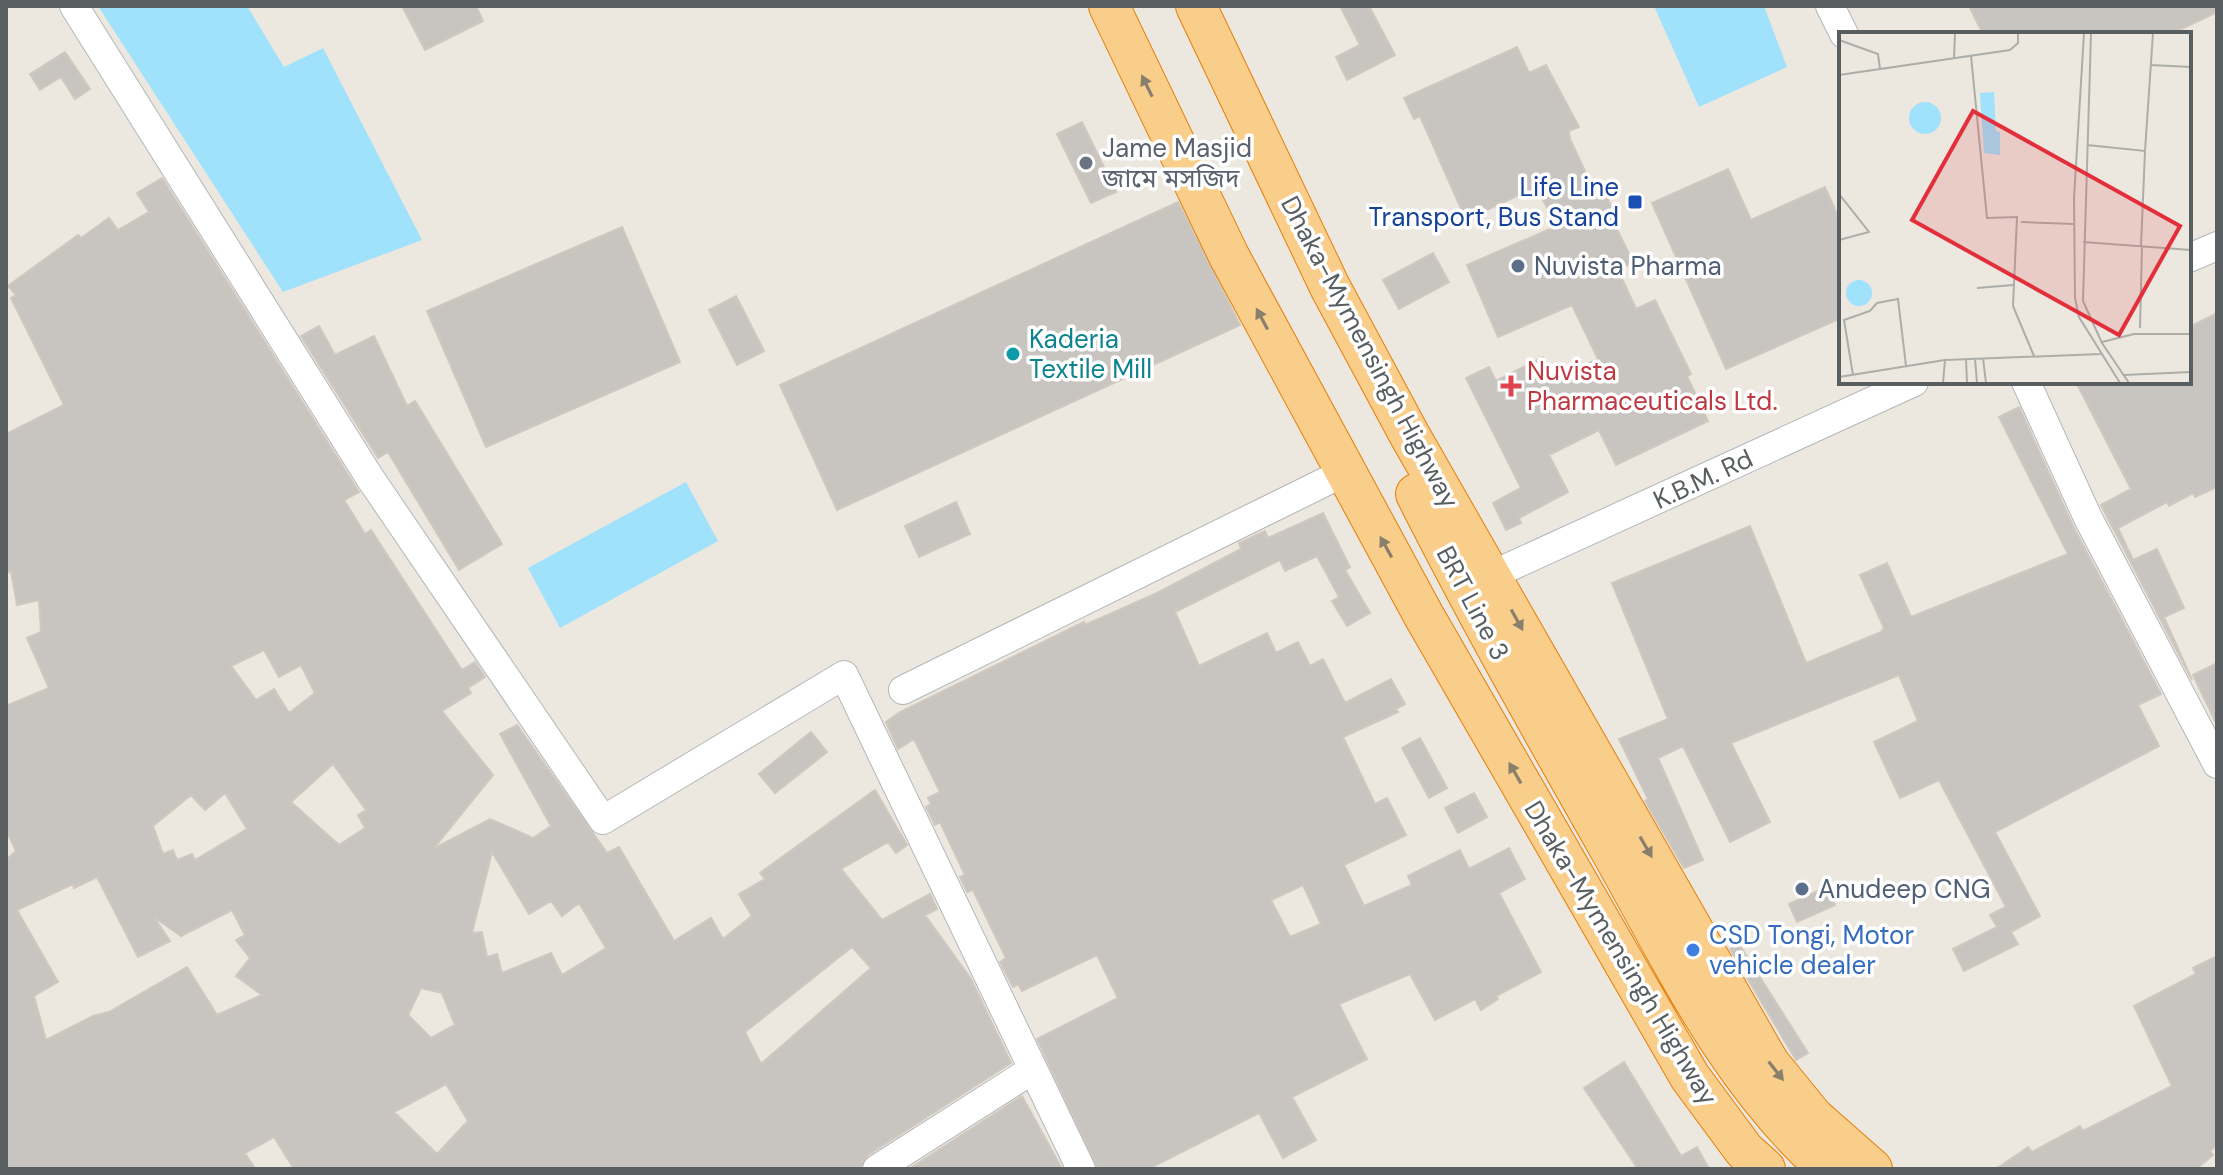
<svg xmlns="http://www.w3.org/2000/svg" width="2223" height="1175" viewBox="0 0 2223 1175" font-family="'DM Sans','Noto Sans Bengali',sans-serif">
<rect width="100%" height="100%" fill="#ece8e0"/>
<!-- water -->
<path fill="#a0e1fc" d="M 98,6 L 247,6 L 284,67 L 323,48 L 422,240 L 283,292 Z
M 1654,6 L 1764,6 L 1787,67 L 1699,107 Z
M 686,482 L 718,541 L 560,628 L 528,568 Z"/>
<!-- building -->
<path fill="#c8c5c0" stroke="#d0c8bf" stroke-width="2" fill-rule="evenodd" d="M 402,6 L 476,6 L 483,21 L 425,50 Z
M 1340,6 L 1369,6 L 1395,55 L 1347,80 L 1336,57 L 1360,45 Z
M 1969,6 L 2217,6 L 2217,12 L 2171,34 L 1983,34 Z
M 1517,47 L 1529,73 L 1546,65 L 1579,127 L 1569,131 L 1570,139 L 1591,184 L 1598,180 L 1617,217 L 1612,219 L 1633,262 L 1618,270 L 1636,309 L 1655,300 L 1691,374 L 1687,376 L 1708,421 L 1616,465 L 1599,430 L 1549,455 L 1568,492 L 1519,518 L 1521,523 L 1506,530 L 1493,503 L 1521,488 L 1466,378 L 1489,367 L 1496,381 L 1543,357 L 1555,380 L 1598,359 L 1572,305 L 1498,337 L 1467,265 L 1557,226 L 1536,187 L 1466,220 L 1420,116 L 1414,119 L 1404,98 Z
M 65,52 L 90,89 L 75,99 L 61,77 L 40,90 L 30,74 Z
M 1082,122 L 1116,192 L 1091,203 L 1057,134 Z
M 1728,169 L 1751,220 L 1825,187 L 1841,223 L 1841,318 L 1726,369 L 1652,203 Z
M 162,178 L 359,492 L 344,500 L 365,534 L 371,530 L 462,670 L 475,662 L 485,677 L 468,688 L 471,693 L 442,711 L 493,775 L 433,849 L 490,819 L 533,838 L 551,826 L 500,734 L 517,725 L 607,853 L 619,847 L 674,941 L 711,918 L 723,939 L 752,916 L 739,894 L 765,879 L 760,873 L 875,790 L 907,845 L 896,853 L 888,842 L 841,869 L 882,920 L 930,894 L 937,909 L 925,915 L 971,979 L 1011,1063 L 868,1155 L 860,1169 L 294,1169 L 274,1137 L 245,1153 L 255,1169 L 6,1169 L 6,860 L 16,851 L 6,830 L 6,706 L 49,688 L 27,638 L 41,632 L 39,600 L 17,605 L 11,571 L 6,573 L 6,434 L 64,405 L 11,298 L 16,295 L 8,286 L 78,235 L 81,238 L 109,218 L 118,230 L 149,212 L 137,193 ZM 264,650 L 279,677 L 301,665 L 315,693 L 289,713 L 274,689 L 256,700 L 231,666 ZM 333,764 L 366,810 L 358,815 L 365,828 L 339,845 L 291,802 ZM 225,793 L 247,829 L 195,860 L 192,854 L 177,860 L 173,850 L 163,854 L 153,826 L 191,795 L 205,810 ZM 492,852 L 529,914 L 551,901 L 562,916 L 579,903 L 606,948 L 562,975 L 551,953 L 502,973 L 497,954 L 487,957 L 482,932 L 472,933 ZM 97,877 L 138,957 L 170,941 L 154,917 L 181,936 L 232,910 L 245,935 L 236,940 L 250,958 L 236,976 L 262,995 L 217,1015 L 187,967 L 109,1012 L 93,1016 L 46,1040 L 34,996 L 58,982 L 17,910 L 73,884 L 74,888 ZM 852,947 L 871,968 L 761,1064 L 745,1032 ZM 421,988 L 442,993 L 455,1025 L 431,1038 L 408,1015 ZM 446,1084 L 468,1121 L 437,1154 L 394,1112 Z
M 1178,202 L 1240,325 L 837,510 L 780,385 Z
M 622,227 L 680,362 L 486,447 L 427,311 Z
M 1433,253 L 1449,282 L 1399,309 L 1383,280 Z
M 736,296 L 764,351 L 737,365 L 709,310 Z
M 2217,313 L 2217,487 L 2195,497 L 2193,493 L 2169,506 L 2167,502 L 2118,528 L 2133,560 L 2157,549 L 2184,608 L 2164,617 L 2192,680 L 2101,505 L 2131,489 L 2076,382 L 2189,382 L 2189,327 Z
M 319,326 L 335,355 L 374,336 L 407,406 L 415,401 L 502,544 L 459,570 L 388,452 L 378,458 L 301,336 Z
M 2019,407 L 2073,526 L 2161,694 L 2138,705 L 2159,746 L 1995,832 L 2040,916 L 2011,932 L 2018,944 L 1964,971 L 1953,949 L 1997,927 L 1990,915 L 2006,907 L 1939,780 L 1900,798 L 1874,742 L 1918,721 L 1899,675 L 1731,743 L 1770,822 L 1730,842 L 1683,746 L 1658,758 L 1703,860 L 1684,868 L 1645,801 L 1648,799 L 1619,739 L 1668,719 L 1612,583 L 1750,526 L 1806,663 L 1881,632 L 1884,628 L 1860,575 L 1887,563 L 1911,617 L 2068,554 L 1999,417 Z
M 956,502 L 970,534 L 919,557 L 905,526 Z
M 1323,513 L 1350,567 L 1345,570 L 1370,613 L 1347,626 L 1332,601 L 1339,597 L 1317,556 L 1285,571 L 1280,560 L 1175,612 L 1199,666 L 1267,633 L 1276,653 L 1298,642 L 1310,666 L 1323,659 L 1345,703 L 1391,679 L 1405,704 L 1396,709 L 1398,712 L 1343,737 L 1375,804 L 1387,798 L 1406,835 L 1344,865 L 1364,906 L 1412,885 L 1408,876 L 1460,850 L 1469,869 L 1509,848 L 1525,879 L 1499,893 L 1541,972 L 1496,996 L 1498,999 L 1481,1010 L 1475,999 L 1435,1020 L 1410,974 L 1339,1004 L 1367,1059 L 1292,1097 L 1316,1140 L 1283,1158 L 1259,1113 L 1148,1169 L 1098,1169 L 1037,1039 L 1118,998 L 1097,955 L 1022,991 L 1018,984 L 1013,987 L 1000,962 L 1006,958 L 973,890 L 967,892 L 960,877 L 965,875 L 940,822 L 935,825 L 926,807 L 931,804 L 928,798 L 940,792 L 914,739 L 898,749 L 886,722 L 900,712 L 1084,622 L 1085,625 L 1157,593 L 1241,549 L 1239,543 L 1265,531 L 1268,538 ZM 1303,885 L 1321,924 L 1290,937 L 1271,900 Z
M 2217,663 L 2217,725 L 2193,675 Z
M 811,732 L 827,752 L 775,793 L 759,774 Z
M 1420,738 L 1447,788 L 1429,798 L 1402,748 Z
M 1474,793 L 1487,817 L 1458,833 L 1445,808 Z
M 1826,887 L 1835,905 L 1797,922 L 1789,904 Z
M 1739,944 L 1808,1053 L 1796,1060 L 1730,949 Z
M 2217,956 L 2217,1145 L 2210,1151 L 2213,1155 L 2196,1169 L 1996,1169 L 2028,1147 L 2032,1152 L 2080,1126 L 2083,1131 L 2172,1086 L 2134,1006 L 2196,974 L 2193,968 Z
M 1624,1062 L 1681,1156 L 1697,1147 L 1709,1169 L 1638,1169 L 1584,1088 Z
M 1022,1096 L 1062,1169 L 909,1169 Z"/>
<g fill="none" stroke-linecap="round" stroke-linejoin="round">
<defs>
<path id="minor" d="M 74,6 L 370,478 L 603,820 L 844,675 L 1081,1169
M 1830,6 L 1844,34
M 2189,258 L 2217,246
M 2026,382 L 2088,518 L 2217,764
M 1492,575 L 1914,382
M 903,690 L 1345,472
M 877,1169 L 1032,1070"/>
<path id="highway" d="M 1109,6 L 1229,256 L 1424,616 L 1690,1077 L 1744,1150 L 1765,1169
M 1196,6 L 1330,287 L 1409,434 L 1769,1063 L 1813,1117 L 1872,1169
M 1416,494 C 1477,615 1544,733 1611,851 C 1674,963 1730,1083 1828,1169"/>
</defs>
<!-- minor casing -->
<use href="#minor" stroke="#b3b7bb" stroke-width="30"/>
<!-- highway casing -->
<use href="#highway" stroke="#e57f07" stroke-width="42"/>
<!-- minor -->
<use href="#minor" stroke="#fff" stroke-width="28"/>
<!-- highway -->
<use href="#highway" stroke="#f9cd8a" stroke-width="40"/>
</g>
<!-- one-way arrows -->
<defs><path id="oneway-solid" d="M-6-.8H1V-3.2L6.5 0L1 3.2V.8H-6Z" transform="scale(2)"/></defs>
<g fill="#897f6d">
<use href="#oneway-solid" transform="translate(1147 86) rotate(-116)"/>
<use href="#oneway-solid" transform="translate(1262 319) rotate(-118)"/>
<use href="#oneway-solid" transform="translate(1386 547) rotate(-119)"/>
<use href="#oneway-solid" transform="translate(1517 620) rotate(61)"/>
<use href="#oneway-solid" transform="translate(1515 773) rotate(-120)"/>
<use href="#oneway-solid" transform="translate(1646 847) rotate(60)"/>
<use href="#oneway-solid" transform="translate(1776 1071) rotate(52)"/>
</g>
<!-- markers -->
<circle fill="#6b7280" stroke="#fff" stroke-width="3" cx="1086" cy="163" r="8"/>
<rect fill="#1a4fb4" stroke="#fff" stroke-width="3" x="1627" y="194" width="16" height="16" rx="4"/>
<g fill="#5c6f8a" stroke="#fff" stroke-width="3">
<circle cx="1518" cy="266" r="8"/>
<circle cx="1802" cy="889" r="8"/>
</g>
<circle fill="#0f9aa8" stroke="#fff" stroke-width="3" cx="1013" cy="354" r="8"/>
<path fill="#e0444e" stroke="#fff" stroke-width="3" d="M1507 374h8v8h8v8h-8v8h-8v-8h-8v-8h8z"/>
<circle fill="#3f7fe0" stroke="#fff" stroke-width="3" cx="1693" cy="950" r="8"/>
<g text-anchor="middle" stroke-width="7" stroke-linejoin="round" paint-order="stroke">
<!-- worship labels -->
<g font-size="26" fill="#5b616d" stroke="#fff" text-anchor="start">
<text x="1102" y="157">Jame Masjid<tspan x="1102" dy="30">জামে মসজিদ</tspan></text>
</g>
<!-- transit labels -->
<g font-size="26" fill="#164399" stroke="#fff" text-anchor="end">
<text x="1619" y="196">Life Line<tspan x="1619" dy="30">Transport, Bus Stand</tspan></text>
</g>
<!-- service labels -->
<g font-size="26" fill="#4e5e75" stroke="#fff" text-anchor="start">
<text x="1534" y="275">Nuvista Pharma</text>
<text x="1818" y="898">Anudeep CNG</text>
</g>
<!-- culture labels -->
<g font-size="26" fill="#0d838f" stroke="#fff" text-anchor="start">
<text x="1029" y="348">Kaderia<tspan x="1029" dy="30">Textile Mill</tspan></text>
</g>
<!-- street labels -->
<g font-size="26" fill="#595e61" stroke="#fff">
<text transform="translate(1370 352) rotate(62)" y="9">Dhaka-Mymensingh Highway</text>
<text transform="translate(1703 479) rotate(-25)" y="9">K.B.M. Rd</text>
<text transform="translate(1473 603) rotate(62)" y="9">BRT Line 3</text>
<text transform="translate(1621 953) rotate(59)" y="9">Dhaka-Mymensingh Highway</text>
</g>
<!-- health labels -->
<g font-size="26" fill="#be3a42" stroke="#fff" text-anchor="start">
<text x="1527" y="380">Nuvista<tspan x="1527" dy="30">Pharmaceuticals Ltd.</tspan></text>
</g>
<!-- shop labels -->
<g font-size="26" fill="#366cbe" stroke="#fff" text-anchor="start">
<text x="1709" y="944">CSD Tongi, Motor<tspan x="1709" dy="30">vehicle dealer</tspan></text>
</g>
</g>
<!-- overview -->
<g transform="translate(1839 32)">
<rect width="352" height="352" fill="#ece8e0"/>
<path d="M 155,60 L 157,99 L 161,100 L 161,123 L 145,121 L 141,61 ZM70 86a16 16 0 1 1 32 0a16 16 0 1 1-32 0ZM7 261a13 13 0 1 1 26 0a13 13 0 1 1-26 0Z" fill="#a0e1fc"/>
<path fill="none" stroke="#adada9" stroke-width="2" d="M 245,1 L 235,166 L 236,266 L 240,285 L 281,351M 252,1 L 244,269 L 263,311 L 290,351M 0,8 L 39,22 L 41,37 L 171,18 L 179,11 L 179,1M 132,24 L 148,186 L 178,185 L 174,274 L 195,324M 115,26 L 116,1M 312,33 L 352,35M 0,43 L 41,37M 248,113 L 306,119 L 314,1M 0,162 L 30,200 L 0,208M 182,190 L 234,192M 244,210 L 352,218M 302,214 L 306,119M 138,256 L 174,253M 301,296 L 303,214M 263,310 L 295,302 L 352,302M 144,326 L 147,351M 127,327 L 128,351M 136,327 L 138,351M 106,328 L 262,322M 14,343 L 5,288 L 31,279 L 38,271 L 59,267 L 67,334M 285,343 L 352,340M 0,345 L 106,328 L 104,351"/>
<path fill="#e32f3b" fill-opacity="0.15" stroke="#e32f3b" stroke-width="4" d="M 134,79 L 341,194 L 280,303 L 73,188 Z"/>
<rect width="352" height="352" fill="none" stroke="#595e61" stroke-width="4"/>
</g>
<!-- border -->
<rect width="2223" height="1175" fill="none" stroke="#595e61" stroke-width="16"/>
</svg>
